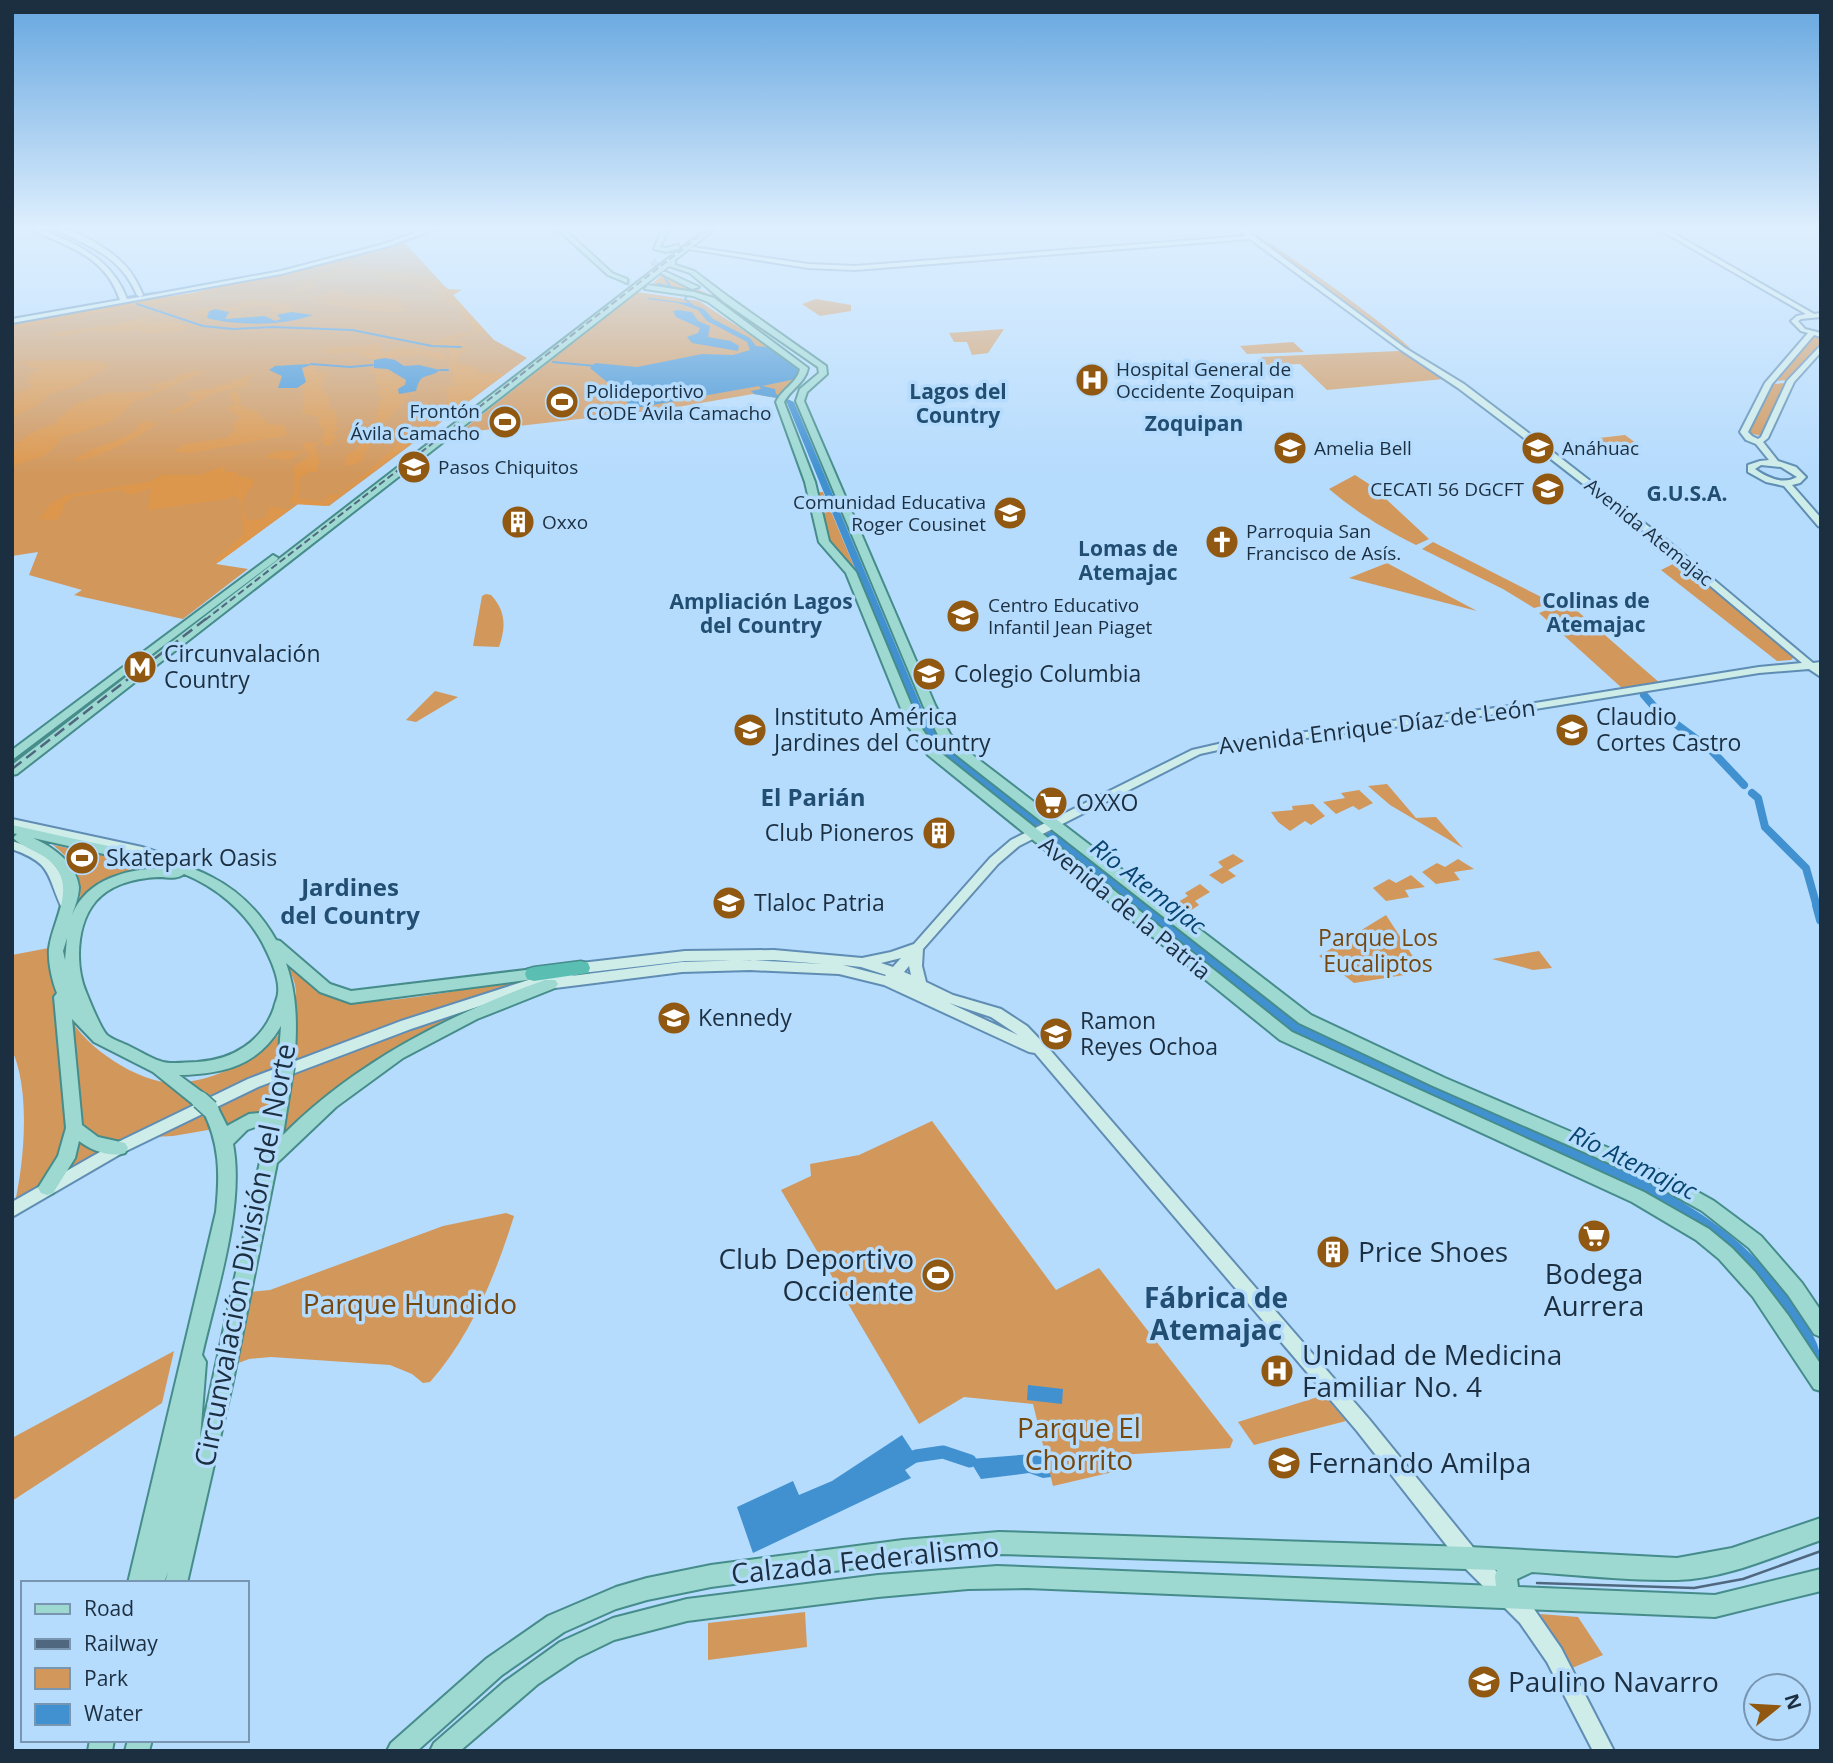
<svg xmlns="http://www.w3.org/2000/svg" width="1833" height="1763" viewBox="0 0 1833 1763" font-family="'Open Sans',sans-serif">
<rect width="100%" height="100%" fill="#b5dbfd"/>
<!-- green -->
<path fill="#d2975b" d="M 1238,227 C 1255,227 1393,330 1410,348 L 1402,348 Z
M 404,242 L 494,340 L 527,358 L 329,506 L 301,502 L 216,564 L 248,569 L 183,619 L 74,595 L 82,590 L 29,575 L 38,552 L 12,556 L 12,322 L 192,293 Z
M 637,292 L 699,301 L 791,362 L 799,372 L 796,379 L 777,398 L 753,394 L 666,409 L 459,433 Z
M 816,299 L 851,305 L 851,311 L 820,316 L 802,304 Z
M 1004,329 L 988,353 L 972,355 L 967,342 L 954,342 L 949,333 Z
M 1814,336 L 1821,337 L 1821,344 L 1789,380 L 1773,381 Z
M 1293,342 L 1304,352 L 1247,354 L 1240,346 Z
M 1400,351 L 1444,379 L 1327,390 L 1300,364 L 1267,365 L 1261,357 Z
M 1787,383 L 1763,436 L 1747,433 L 1771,384 Z
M 1625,435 L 1640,446 L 1605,450 L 1590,439 Z
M 1355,475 L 1372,486 L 1429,539 L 1416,545 C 1384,529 1356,512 1329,489 Z
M 818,492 L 823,492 L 855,569 L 828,542 Z
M 1433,542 L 1553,603 L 1534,608 L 1503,589 L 1422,549 Z
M 1679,561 L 1795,656 L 1791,660 L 1777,661 L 1661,570 Z
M 1387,563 L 1477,611 L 1349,578 Z
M 486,594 L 491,595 C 506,611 506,627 499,647 L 473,646 L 482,596 Z
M 1567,602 L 1661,684 L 1623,689 L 1539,613 Z
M 435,691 L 458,697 L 416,722 L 406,720 Z
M 1387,784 L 1416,818 L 1436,817 L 1463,848 L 1390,805 L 1368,786 Z
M 1359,790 L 1373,803 L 1359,810 L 1353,806 L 1336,814 L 1323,802 L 1345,798 L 1341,793 Z
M 1313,804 L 1325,816 L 1311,825 L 1305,821 L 1290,831 L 1278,822 L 1271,812 L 1293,810 L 1292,806 Z
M 53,845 L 146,864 L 163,871 L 137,871 L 79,910 C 83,878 78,865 53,845 Z
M 1233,854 L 1244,861 L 1228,870 L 1236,876 L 1222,884 L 1209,875 L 1223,867 L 1218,862 Z
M 1458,859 L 1474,869 L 1454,872 L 1460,880 L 1436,884 L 1422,872 L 1437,863 L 1445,867 Z
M 1411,875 L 1425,887 L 1405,890 L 1409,897 L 1386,901 L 1373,888 L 1389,879 L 1396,883 Z
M 1200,884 L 1210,892 L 1195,901 L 1199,905 L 1182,916 L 1170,907 L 1188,896 L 1185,893 Z
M 1386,915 L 1423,972 L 1354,983 L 1319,956 Z
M 54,947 C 58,967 58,991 66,1010 C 79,1044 136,1082 173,1083 C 217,1083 292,1047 296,997 C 297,985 291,972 286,961 C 299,974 311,988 327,996 C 362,1013 482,985 525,978 L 530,981 L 459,1017 L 283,1141 L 277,1118 L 173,1136 L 132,1138 L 14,1207 C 24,1164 31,1092 12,1050 L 12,955 Z
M 1539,951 L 1552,968 L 1533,970 L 1492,959 Z
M 932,1121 L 1056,1290 L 1099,1268 L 1233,1440 L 1230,1448 L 1119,1455 L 1113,1472 L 1053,1486 L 1033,1404 L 964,1397 L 919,1424 L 781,1190 L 811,1176 L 810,1164 L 859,1155 Z
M 506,1213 L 514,1216 C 496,1274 471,1336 430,1382 L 423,1383 L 412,1374 L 390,1365 L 271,1357 L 249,1359 L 233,1365 L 250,1292 L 270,1290 L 443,1226 Z
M 174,1351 L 162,1403 L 12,1501 L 12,1438 Z
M 1324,1395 L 1346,1421 L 1254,1445 L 1238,1422 Z
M 805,1612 L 807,1647 L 708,1660 L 708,1623 Z
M 1540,1614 L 1578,1617 L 1603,1655 L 1572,1668 Z"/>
<!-- forest -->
<path fill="#dd974c" d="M 345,261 L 381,271 L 401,271 L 437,281 L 448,289 L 462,290 L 453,295 L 485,331 L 449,340 L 462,343 L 460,348 L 469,349 L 458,356 L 457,363 L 475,367 L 480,373 L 505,374 L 326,506 L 292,504 L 290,501 L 295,490 L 294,467 L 308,457 L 309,451 L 301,452 L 289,460 L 266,458 L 268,455 C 284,446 292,455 306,449 L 302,446 L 306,442 L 319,443 L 313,448 L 317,450 L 319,460 L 317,472 L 309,472 L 300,478 L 298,498 L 321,502 L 331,495 L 340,494 L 374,467 L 399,442 L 449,401 L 445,389 L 455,385 L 450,379 L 454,372 L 449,366 L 450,353 L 429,345 L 449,336 L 474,332 L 470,322 L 459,316 L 459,308 L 437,299 L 436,293 L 417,285 L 381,279 L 377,274 C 355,276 333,268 313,283 L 317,287 L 315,288 L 288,295 L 303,287 L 294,284 L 316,279 L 312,277 L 335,271 L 322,269 L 211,291 L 199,295 L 203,298 L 196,300 L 135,306 L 12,329 L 25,323 L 63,318 L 99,306 L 195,293 Z
M 662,275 L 719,298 L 777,336 L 772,337 L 712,299 L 650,286 Z
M 336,289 C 340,291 346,295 351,296 C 370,300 393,285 408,309 C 398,316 338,307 324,304 L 325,300 L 310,299 Z
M 256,299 L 294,306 L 289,311 L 273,312 L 271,307 L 254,307 L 236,311 L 214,309 L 205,317 L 194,316 L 195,310 L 199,309 L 237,306 L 243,301 Z
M 150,316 L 152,317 L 142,324 L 165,320 L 191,327 C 183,332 150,334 139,332 L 139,329 L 119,333 L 92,331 L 57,337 L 51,333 L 119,324 Z
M 376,343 L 381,345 L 384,353 C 388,352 391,350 394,348 C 402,345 437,351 446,354 L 446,360 L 443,362 C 419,349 401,358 377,359 C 364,359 360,352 348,352 C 336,352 328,358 320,348 L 364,346 Z
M 47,360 L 101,361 L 110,366 L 74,387 L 50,394 L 40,404 L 12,418 L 14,401 L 21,397 L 15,395 L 33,386 L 28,382 L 29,374 L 40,368 L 28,368 L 26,364 L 16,362 Z
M 312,366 L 315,367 L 315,371 L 327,373 L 321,387 L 329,397 L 330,409 L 337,412 L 335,416 L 339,418 L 335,425 L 339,429 L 332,433 L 338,436 L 330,446 L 325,446 L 322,440 L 324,431 L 318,422 L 320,418 L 302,413 L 305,398 L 302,395 L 305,390 L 300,387 L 303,367 Z
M 371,368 C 384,370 393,373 404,381 L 395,392 L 408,396 L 372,437 L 376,442 L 368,445 L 370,447 L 365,452 L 364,460 L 353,465 L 345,465 L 347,455 C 376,439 371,423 382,397 L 375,392 L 381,388 L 376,383 L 376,375 L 369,370 Z
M 207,371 L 132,403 C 118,424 86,430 63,437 C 42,463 39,455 12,467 L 12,452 L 18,448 L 14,445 L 31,433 L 58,422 L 58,418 L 76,404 L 107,393 L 153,391 L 158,387 L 146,385 L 180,379 L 175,376 L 189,372 Z
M 256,373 L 248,379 L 247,386 L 215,393 L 177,413 L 167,413 L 196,398 L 186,395 L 196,390 L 211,389 Z
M 234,390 L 237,390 L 241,402 L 238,404 L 259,413 L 267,423 L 286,426 L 285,431 L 288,435 L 190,453 L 173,452 L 185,444 L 227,438 L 236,429 L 232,426 L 240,418 L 226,408 L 236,404 L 231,400 L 230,393 Z
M 145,421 L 157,423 C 141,437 95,460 74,461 C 88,445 120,444 137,429 L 137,425 Z
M 224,466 L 225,472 L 236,472 L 238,476 L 253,479 L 254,485 C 241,493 242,507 246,520 L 264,519 L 271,506 L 282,509 L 292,508 L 219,562 L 215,560 L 243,535 L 242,502 L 234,495 L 235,476 L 232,498 L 148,510 L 151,488 L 135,494 L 126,494 L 123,489 L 72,497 L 65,503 L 60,516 L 55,520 L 39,519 L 52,503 L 67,495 L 148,482 L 163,475 L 200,475 Z"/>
<!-- water -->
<path fill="#4191d1" d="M 649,298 L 687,303 L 704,309 L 713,319 L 750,338 L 756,346 L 768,347 L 796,367 L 799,372 L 796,379 L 762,386 L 775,389 L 776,394 L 794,402 L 926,718 L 941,742 L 950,750 L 1291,1017 L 1319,1034 L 1639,1178 C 1706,1213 1758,1248 1799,1313 C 1814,1338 1821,1342 1821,1372 L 1722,1243 L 1293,1034 L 934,748 L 922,731 L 787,403 L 777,398 L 754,394 L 751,391 L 761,389 L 759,386 L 630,409 L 624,396 L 590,368 L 595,363 L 637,367 L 702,354 L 733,355 L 750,350 L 747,342 L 707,321 L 698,310 L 678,303 L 647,299 Z
M 215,309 L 229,312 L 225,319 L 265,316 L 275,321 L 281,319 L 277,315 L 291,312 L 313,315 C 284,326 238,326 207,318 L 209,311 Z
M 678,310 L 692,312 L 698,321 L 710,326 L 708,337 L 731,341 L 739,346 L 738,351 L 692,343 L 687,337 L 698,333 L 700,328 L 676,317 L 673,311 Z
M 385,358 L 395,360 L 404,366 L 419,365 L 440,370 C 428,380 421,370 416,391 L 399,394 L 398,389 L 405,385 L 406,380 L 388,369 L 374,368 L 374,360 Z
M 309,364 L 311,365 L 302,368 L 306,382 L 297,388 L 278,388 L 282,376 L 269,370 L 275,366 Z
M 1028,1385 L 1063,1389 L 1062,1404 L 1027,1400 Z
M 902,1435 L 919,1461 L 905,1470 L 911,1478 L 753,1553 L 737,1507 L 793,1481 L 799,1495 L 832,1481 Z
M 1045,1453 L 1051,1477 L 1043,1478 L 1029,1473 L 981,1479 L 970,1461 L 970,1459 Z"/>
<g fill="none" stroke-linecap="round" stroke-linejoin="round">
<!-- stream -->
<path stroke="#4191d1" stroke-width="2" d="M 665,278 L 670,286
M 658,284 L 689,291
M 687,296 L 685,299 L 693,306
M 137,304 L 203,326 L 233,329 L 272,327 L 352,330 L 432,346 L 461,347
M 553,362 L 595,366
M 311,364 L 350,367 L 373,365
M 440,370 L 448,370"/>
<!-- canal-far3 -->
<path stroke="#4191d1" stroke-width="4.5" d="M 129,298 L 156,294"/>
<!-- canal-far2 -->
<path stroke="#4191d1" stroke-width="8" d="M 1644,695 L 1657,710 L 1711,750 L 1744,785
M 1752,793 L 1758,798 L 1765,827 L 1806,868 L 1817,907"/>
<!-- canal-far1 -->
<path stroke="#4191d1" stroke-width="10" d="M 1817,905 L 1821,920"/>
<!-- canal -->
<path stroke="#4191d1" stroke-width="13" d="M 916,1456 L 943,1452 L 970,1461"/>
<!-- primary-tunnel -->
<path stroke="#96b9d7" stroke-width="7" stroke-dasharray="7 3.5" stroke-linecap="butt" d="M 652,261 L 664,273
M 624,281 L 648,287"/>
<defs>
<path id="secondary" d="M 27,227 C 39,227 49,232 59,237 C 90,250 115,267 127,299 L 140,297 L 137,295 C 119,253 88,247 51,227 C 75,227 115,252 129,270 C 135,278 139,286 143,295 L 140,297 L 281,271 L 384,244 L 431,227 L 441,227 L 389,246 L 281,274 L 12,323 L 12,319 L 120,300 C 104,253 67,248 27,227 Z
M 1235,227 L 1242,227 L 1405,348 L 1464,384 L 1526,431 L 1670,543 L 1813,663 L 1821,662 L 1821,677 L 1809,669 L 1759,673 L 1535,709 L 1227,748 L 1200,754 L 1019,846 L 998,864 L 923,949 L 922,966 L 926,982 L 953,995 L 1001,1009 L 1027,1026 L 1051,1051 L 1369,1419 L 1476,1551 L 1534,1609 L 1561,1648 L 1614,1751 L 1593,1751 L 1547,1662 L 1520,1623 L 1462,1565 L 1357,1431 L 1035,1053 L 1029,1052 L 884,985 L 839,974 L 750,970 L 682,972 L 555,988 L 549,983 L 411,1029 L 258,1087 L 124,1152 L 12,1217 L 12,1202 L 114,1144 L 248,1079 L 401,1021 L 581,963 L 685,951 L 774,950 L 862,958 L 891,952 L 914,944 L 990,858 L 1011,840 L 1192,750 L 1227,742 L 1535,703 L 1759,667 L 1802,663 L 1664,547 L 1520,435 L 1458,388 L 1401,350 L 1250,239 L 855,270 L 808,268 L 689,249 L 692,247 L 808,264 L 855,266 L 1246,236 ZM 901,958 L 893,967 L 881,963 ZM 750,960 L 682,962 L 571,976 L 582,973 L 685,961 L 774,960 L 823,964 ZM 843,965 L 861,967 L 886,975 L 885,976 ZM 909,966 L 911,975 L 904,972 ZM 949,1003 L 991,1017 L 1018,1035 Z
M 1655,227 L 1663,227 L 1814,314 L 1821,313 L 1821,317 L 1801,319 L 1798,321 L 1805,329 L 1821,333 L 1821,337 L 1814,335 L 1772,384 L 1748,432 L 1752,436 L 1758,439 L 1761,437 L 1787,381 L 1821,345 L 1821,352 L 1794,382 L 1768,438 L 1763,442 L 1778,461 L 1796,467 L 1806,477 L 1800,483 L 1792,485 L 1821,518 L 1821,527 L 1818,526 L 1784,486 L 1766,482 L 1748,472 L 1748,465 L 1760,461 L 1769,460 L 1756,444 L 1746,440 L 1740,432 L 1765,383 L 1808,333 L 1801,331 L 1791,321 L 1797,316 L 1806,314 ZM 1761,465 L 1781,467 L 1797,477 C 1783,485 1768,478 1755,469 Z
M 12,819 L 142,847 L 190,863 L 196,871 L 190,875 L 186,874 L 182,869 L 136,853 L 12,827 Z
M 12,841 C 50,852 63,868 72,905 L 70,908 L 62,908 C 46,874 53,864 12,849 Z"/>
<path id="primary" d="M 555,227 L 562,227 L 612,273 L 627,279 L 627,283 L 608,275 Z
M 709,227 L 717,227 L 675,260 L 675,265 L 694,271 L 730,298 L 826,366 L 827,374 L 807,392 L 804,401 L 935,705 L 950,734 L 957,743 L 1311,1015 L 1445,1078 L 1653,1167 L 1714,1201 L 1761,1236 L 1802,1283 L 1821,1311 L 1821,1337 L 1814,1334 L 1788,1295 L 1749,1248 L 1702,1211 L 1641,1177 L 1433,1086 L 1299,1023 L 949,749 L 938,735 L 923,705 L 796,401 L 800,389 L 819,373 L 818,367 L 724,302 L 690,273 L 669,266 L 17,774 L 12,775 L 12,765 Z
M 662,230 L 667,231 L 660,247 L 666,248 L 678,245 L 680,248 L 666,252 L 654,249 Z
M 662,272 L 666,272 L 699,287 L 692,289 L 662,274 Z
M 648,285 L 694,292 L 714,298 L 808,368 C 805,383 791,389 784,402 L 815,482 L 829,541 L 856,572 L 920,726 L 936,749 L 1292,1032 L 1644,1192 L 1709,1229 L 1732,1248 L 1755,1272 L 1788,1315 L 1821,1365 L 1821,1391 L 1814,1389 L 1753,1297 L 1719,1259 L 1696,1240 L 1632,1202 L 1280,1040 L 928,755 L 908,726 L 846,573 L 819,542 L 805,482 L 776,402 C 782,389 797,383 800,369 L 708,302 L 693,296 L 645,289 Z
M 273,555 L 278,558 L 277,560 L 12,760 L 12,750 Z
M 12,825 C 48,833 83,841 118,848 C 186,864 238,874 276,940 L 280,941 L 330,984 L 351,991 L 534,969 L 539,970 L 542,974 L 539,978 L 534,979 L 351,1003 L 320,992 L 286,963 C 298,997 297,1030 294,1066 L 292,1070 L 287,1072 L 292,1077 L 283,1135 C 356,1062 448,1015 545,980 L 555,980 L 558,984 L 555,988 L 477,1019 L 403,1058 L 336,1107 L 277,1163 L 233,1381 L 187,1583 L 165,1583 L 168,1572 L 164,1583 L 128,1583 L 216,1212 C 220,1174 220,1143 202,1109 L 204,1105 L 194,1105 L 153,1072 L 94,1042 L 72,1019 L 82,1125 L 98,1137 L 125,1143 L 128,1148 L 125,1153 C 111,1158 90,1150 79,1141 L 75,1158 L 53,1193 L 47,1195 L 41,1193 L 38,1188 L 58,1156 L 66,1128 L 54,997 L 57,993 C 52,981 48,962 49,949 C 52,921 76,891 54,865 C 43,852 24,849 13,838 L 17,834 L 12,833 ZM 33,838 L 166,868 C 130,868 87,878 72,915 C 75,907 79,896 79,887 C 76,863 53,847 33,838 ZM 184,874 C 216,887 245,911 262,942 C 269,956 280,977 278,993 C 278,997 275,1003 274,1008 C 262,1042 232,1060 197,1062 C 185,1062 170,1065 160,1061 C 150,1058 140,1051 131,1047 C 124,1043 113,1040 107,1035 C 101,1029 90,1002 86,992 C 75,966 76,924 96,901 C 111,884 136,878 159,877 C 168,877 177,880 184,874 ZM 67,938 L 65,960 L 63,951 ZM 281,1026 L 278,1066 L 283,1071 L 278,1073 L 276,1077 L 270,1112 L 249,1114 L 227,1126 L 216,1104 L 206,1104 L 208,1100 L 206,1095 L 179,1075 C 223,1074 258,1066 281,1026 ZM 263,1124 L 268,1125 L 200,1438 L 206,1362 L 202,1355 C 216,1293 245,1206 233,1144 L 247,1130 Z
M 1821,1518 L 1821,1540 C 1775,1556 1726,1579 1677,1580 C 1629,1581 1580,1575 1532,1572 L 1517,1579 L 1518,1587 L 1715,1595 L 1821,1569 L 1821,1591 L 1715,1617 L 1027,1588 L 968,1589 L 878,1597 L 687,1621 L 614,1640 L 577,1658 L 538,1684 L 460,1751 L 430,1751 L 434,1743 L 504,1682 L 560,1642 L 613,1618 L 687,1599 L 878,1575 L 997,1566 L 1496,1586 L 1495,1576 L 1497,1570 L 999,1554 L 903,1562 L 711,1587 L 647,1600 L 616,1609 L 564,1632 L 502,1675 L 417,1751 L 387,1751 L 391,1743 L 486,1659 L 548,1616 L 616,1587 L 647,1578 L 711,1565 L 903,1540 L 999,1532 L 1469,1547 L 1677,1558 L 1732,1548 Z
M 90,1740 L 114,1740 L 112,1751 L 88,1751 Z
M 128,1740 L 152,1740 L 149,1751 L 125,1751 Z"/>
<path id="highway" d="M 581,961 L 588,963 L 590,968 L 588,973 L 534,981 L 527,979 L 525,974 L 527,969 L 534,967 Z"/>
</defs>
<!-- secondary casing -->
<use href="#secondary" stroke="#5f8db4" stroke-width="4"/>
<!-- primary casing -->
<use href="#primary" stroke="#458c8b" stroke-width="4"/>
<!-- highway casing -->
<use href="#highway" stroke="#458c8b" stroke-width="3"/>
<!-- secondary -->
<use href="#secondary" fill="#ceece8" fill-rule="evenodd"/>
<!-- primary -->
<use href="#primary" fill="#9dd8d1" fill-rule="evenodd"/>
<!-- highway -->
<use href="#highway" fill="#5bbeb3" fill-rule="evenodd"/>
<!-- tram -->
<path stroke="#4f687f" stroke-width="2.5" d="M 1537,1583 L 1694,1588 L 1743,1579 L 1821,1551"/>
<!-- rail-far1 -->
<path stroke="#4f687f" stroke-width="2" stroke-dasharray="7 3.5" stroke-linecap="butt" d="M 205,620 L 711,227"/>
<!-- rail -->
<path stroke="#4f687f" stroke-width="2.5" stroke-dasharray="12 6" stroke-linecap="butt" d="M 12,769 L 207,618"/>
<defs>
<path id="primary-bridge" d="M 284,1077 L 286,1066
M 200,1100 L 210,1109"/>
</defs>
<!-- primary-bridge casing -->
<use href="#primary-bridge" stroke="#458c8b" stroke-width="20" stroke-linecap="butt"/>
<!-- primary-bridge -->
<use href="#primary-bridge" stroke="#9dd8d1" stroke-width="17"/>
</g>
<!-- sky -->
<linearGradient id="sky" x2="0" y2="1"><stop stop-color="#65a6df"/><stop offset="0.48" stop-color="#deeffe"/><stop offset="1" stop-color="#deeffe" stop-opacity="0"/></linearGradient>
<rect width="1833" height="474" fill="url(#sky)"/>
<!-- icons -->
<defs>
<symbol id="hospital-disc" viewBox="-11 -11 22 22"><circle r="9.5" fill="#905810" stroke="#b5dbfd"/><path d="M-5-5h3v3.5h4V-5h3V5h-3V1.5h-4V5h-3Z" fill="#fff"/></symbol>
<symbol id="stadium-disc" viewBox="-11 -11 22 22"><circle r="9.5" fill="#905810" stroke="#b5dbfd"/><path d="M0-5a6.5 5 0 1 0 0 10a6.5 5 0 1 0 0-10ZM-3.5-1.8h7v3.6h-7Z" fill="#fff"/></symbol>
<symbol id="school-disc" viewBox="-11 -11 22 22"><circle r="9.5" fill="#905810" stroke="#b5dbfd"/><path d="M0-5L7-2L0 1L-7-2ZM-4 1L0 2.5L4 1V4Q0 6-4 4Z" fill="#fff"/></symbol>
<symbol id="university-disc" viewBox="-11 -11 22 22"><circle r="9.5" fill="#905810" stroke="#b5dbfd"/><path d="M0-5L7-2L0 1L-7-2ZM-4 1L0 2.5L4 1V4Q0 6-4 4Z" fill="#fff"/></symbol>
<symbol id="building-disc" viewBox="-11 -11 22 22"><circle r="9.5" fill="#905810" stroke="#b5dbfd"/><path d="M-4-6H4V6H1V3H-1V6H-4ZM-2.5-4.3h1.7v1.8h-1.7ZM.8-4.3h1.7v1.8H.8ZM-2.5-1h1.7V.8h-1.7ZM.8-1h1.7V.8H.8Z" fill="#fff"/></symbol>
<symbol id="church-disc" viewBox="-11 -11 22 22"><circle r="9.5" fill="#905810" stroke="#b5dbfd"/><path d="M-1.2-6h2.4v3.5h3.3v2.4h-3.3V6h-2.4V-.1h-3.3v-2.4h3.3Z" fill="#fff"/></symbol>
<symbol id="metro-disc" viewBox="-11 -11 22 22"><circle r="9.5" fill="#905810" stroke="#b5dbfd"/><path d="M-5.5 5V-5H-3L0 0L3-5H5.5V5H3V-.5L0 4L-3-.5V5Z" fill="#fff"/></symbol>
<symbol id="supermarket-disc" viewBox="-11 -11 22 22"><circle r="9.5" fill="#905810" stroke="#b5dbfd"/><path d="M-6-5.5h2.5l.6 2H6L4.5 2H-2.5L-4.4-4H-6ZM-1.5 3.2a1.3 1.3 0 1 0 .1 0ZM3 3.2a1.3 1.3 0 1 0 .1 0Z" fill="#fff"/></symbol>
</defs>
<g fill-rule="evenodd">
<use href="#hospital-disc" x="1073" y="361" width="38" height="38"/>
<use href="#stadium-disc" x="543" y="383" width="38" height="38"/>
<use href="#stadium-disc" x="486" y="403" width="38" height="38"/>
<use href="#school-disc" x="1271" y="429" width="38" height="38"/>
<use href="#school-disc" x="1519" y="429" width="38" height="38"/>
<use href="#school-disc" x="395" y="448" width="38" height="38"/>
<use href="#university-disc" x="1529" y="470" width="38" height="38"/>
<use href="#school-disc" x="991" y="494" width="38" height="38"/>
<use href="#building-disc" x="499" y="503" width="38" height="38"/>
<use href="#church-disc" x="1203" y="523" width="38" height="38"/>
<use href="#school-disc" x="944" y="597" width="38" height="38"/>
<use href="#metro-disc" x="121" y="648" width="38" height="38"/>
<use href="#school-disc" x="910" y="655" width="38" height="38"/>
<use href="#school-disc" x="731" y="711" width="38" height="38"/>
<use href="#school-disc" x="1553" y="711" width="38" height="38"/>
<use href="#supermarket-disc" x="1032" y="784" width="38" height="38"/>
<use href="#building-disc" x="920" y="814" width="38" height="38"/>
<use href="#stadium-disc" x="63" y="839" width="38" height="38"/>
<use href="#school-disc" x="710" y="884" width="38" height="38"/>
<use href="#school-disc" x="655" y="999" width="38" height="38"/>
<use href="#school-disc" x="1037" y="1015" width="38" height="38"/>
<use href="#supermarket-disc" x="1575" y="1217" width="38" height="38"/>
<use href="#building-disc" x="1314" y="1233" width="38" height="38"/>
<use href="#stadium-disc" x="919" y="1256" width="38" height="38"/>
<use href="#hospital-disc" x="1258" y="1352" width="38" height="38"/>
<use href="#school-disc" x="1265" y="1444" width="38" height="38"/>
<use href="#school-disc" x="1465" y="1663" width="38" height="38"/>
</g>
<g text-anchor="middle" stroke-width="7" stroke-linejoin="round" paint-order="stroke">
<!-- far-poi labels -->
<g font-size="19" fill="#1c2f40" stroke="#b5dbfd" text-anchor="start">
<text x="1116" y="376">Hospital General de<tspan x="1116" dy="22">Occidente Zoquipan</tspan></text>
<text x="586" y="398">Polideportivo<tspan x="586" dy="22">CODE Ávila Camacho</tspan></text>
<text x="480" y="418" text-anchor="end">Frontón<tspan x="480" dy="22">Ávila Camacho</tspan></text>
<text x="1314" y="455">Amelia Bell</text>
<text x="1562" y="455">Anáhuac</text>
<text x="438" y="474">Pasos Chiquitos</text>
<text x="1524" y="496" text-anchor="end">CECATI 56 DGCFT</text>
<text x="986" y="509" text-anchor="end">Comunidad Educativa<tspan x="986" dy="22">Roger Cousinet</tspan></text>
<text x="542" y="529">Oxxo</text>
<text x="1246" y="538">Parroquia San<tspan x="1246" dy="22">Francisco de Asís.</tspan></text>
<text x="988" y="612">Centro Educativo<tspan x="988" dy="22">Infantil Jean Piaget</tspan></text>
</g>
<!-- far-street labels -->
<g font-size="19" fill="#1c2f40" stroke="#b5dbfd">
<text transform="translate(1649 532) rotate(39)" y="7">Avenida Atemajac</text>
</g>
<!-- far-neighbourhood labels -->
<g font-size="21" font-weight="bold" fill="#214e72" stroke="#b5dbfd">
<text x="958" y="399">Lagos del<tspan x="958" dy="24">Country</tspan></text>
<text x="1194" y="431">Zoquipan</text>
<text x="1687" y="501">G.U.S.A.</text>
<text x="1128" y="556">Lomas de<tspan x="1128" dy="24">Atemajac</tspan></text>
<text x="1596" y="608">Colinas de<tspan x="1596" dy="24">Atemajac</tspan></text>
<text x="761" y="609">Ampliación Lagos<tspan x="761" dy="24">del Country</tspan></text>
</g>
<!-- poi labels -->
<g font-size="23" fill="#1c2f40" stroke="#b5dbfd" text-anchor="start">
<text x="164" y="662">Circunvalación<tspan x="164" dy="26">Country</tspan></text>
<text x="954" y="682">Colegio Columbia</text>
<text x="774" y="725">Instituto América<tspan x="774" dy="26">Jardines del Country</tspan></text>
<text x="1596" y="725">Claudio<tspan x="1596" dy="26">Cortes Castro</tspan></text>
<text x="1076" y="811">OXXO</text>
<text x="914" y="841" text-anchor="end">Club Pioneros</text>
<text x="106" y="866">Skatepark Oasis</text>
<text x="754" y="911">Tlaloc Patria</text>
<text x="698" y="1026">Kennedy</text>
<text x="1080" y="1029">Ramon<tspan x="1080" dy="26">Reyes Ochoa</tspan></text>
</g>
<!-- street labels -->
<g font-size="23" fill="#1c2f40" stroke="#b5dbfd">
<text transform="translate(1377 727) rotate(-7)" y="8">Avenida Enrique Díaz de León</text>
<text transform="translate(1125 908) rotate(39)" y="8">Avenida de la Patria</text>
</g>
<!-- park labels -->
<g font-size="23" fill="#76480e" stroke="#b5dbfd">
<text x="1378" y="946">Parque Los<tspan x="1378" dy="26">Eucaliptos</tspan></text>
</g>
<!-- neighbourhood labels -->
<g font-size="24" font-weight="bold" fill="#214e72" stroke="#b5dbfd">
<text x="813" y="806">El Parián</text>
<text x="350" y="896">Jardines<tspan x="350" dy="28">del Country</tspan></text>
</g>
<!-- water labels -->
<g font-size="24" font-style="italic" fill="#074570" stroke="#b5dbfd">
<text transform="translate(1148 887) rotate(38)" y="8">Río Atemajac</text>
<text transform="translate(1633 1163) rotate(26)" y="8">Río Atemajac</text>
</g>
<!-- near-poi labels -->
<g font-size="28" fill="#1c2f40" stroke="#b5dbfd" text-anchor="start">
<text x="1358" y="1262">Price Shoes</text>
<text x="914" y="1269" text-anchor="end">Club Deportivo<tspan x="914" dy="32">Occidente</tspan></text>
<text x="1594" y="1284" text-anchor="middle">Bodega<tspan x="1594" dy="32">Aurrera</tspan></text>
<text x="1302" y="1365">Unidad de Medicina<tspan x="1302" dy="32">Familiar No. 4</tspan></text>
<text x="1308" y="1473">Fernando Amilpa</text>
<text x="1508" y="1692">Paulino Navarro</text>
</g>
<!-- near-street labels -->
<g font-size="28" fill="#1c2f40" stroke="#b5dbfd">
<text transform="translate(245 1255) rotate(-79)" y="10">Circunvalación División del Norte</text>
<text transform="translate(865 1560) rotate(-6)" y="10">Calzada Federalismo</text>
</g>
<!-- near-neighbourhood labels -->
<g font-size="28" font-weight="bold" fill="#214e72" stroke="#b5dbfd">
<text x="1216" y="1308">Fábrica de<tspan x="1216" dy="32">Atemajac</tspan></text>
</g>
<!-- near-park labels -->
<g font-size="28" fill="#76480e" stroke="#b5dbfd">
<text x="410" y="1314">Parque Hundido</text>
<text x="1079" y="1438">Parque El<tspan x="1079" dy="32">Chorrito</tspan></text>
</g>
</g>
<!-- border -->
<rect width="1833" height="1763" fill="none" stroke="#1c2f40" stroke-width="28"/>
<!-- legend -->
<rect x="21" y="1581" width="228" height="161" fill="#b5dbfd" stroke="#7896b1" stroke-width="2"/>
<rect x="35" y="1604" width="35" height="10" fill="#9dd8d1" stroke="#7896b1" stroke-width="2"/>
<text x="84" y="1616" font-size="21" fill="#1c2f40">Road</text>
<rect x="35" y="1639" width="35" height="10" fill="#4f687f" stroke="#7896b1" stroke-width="2"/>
<text x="84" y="1651" font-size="21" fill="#1c2f40">Railway</text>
<rect x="35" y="1668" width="35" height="21" fill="#d2975b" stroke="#7896b1" stroke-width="2"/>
<text x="84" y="1686" font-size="21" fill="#1c2f40">Park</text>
<rect x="35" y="1704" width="35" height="21" fill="#4191d1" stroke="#7896b1" stroke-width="2"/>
<text x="84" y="1721" font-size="21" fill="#1c2f40">Water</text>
<!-- north arrow -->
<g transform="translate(1777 1707) rotate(72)"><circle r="33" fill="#b5dbfd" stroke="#7896b1" stroke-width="2"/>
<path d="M0-5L12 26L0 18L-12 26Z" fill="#905810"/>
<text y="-10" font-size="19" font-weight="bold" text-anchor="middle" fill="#1c2f40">N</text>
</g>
</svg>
